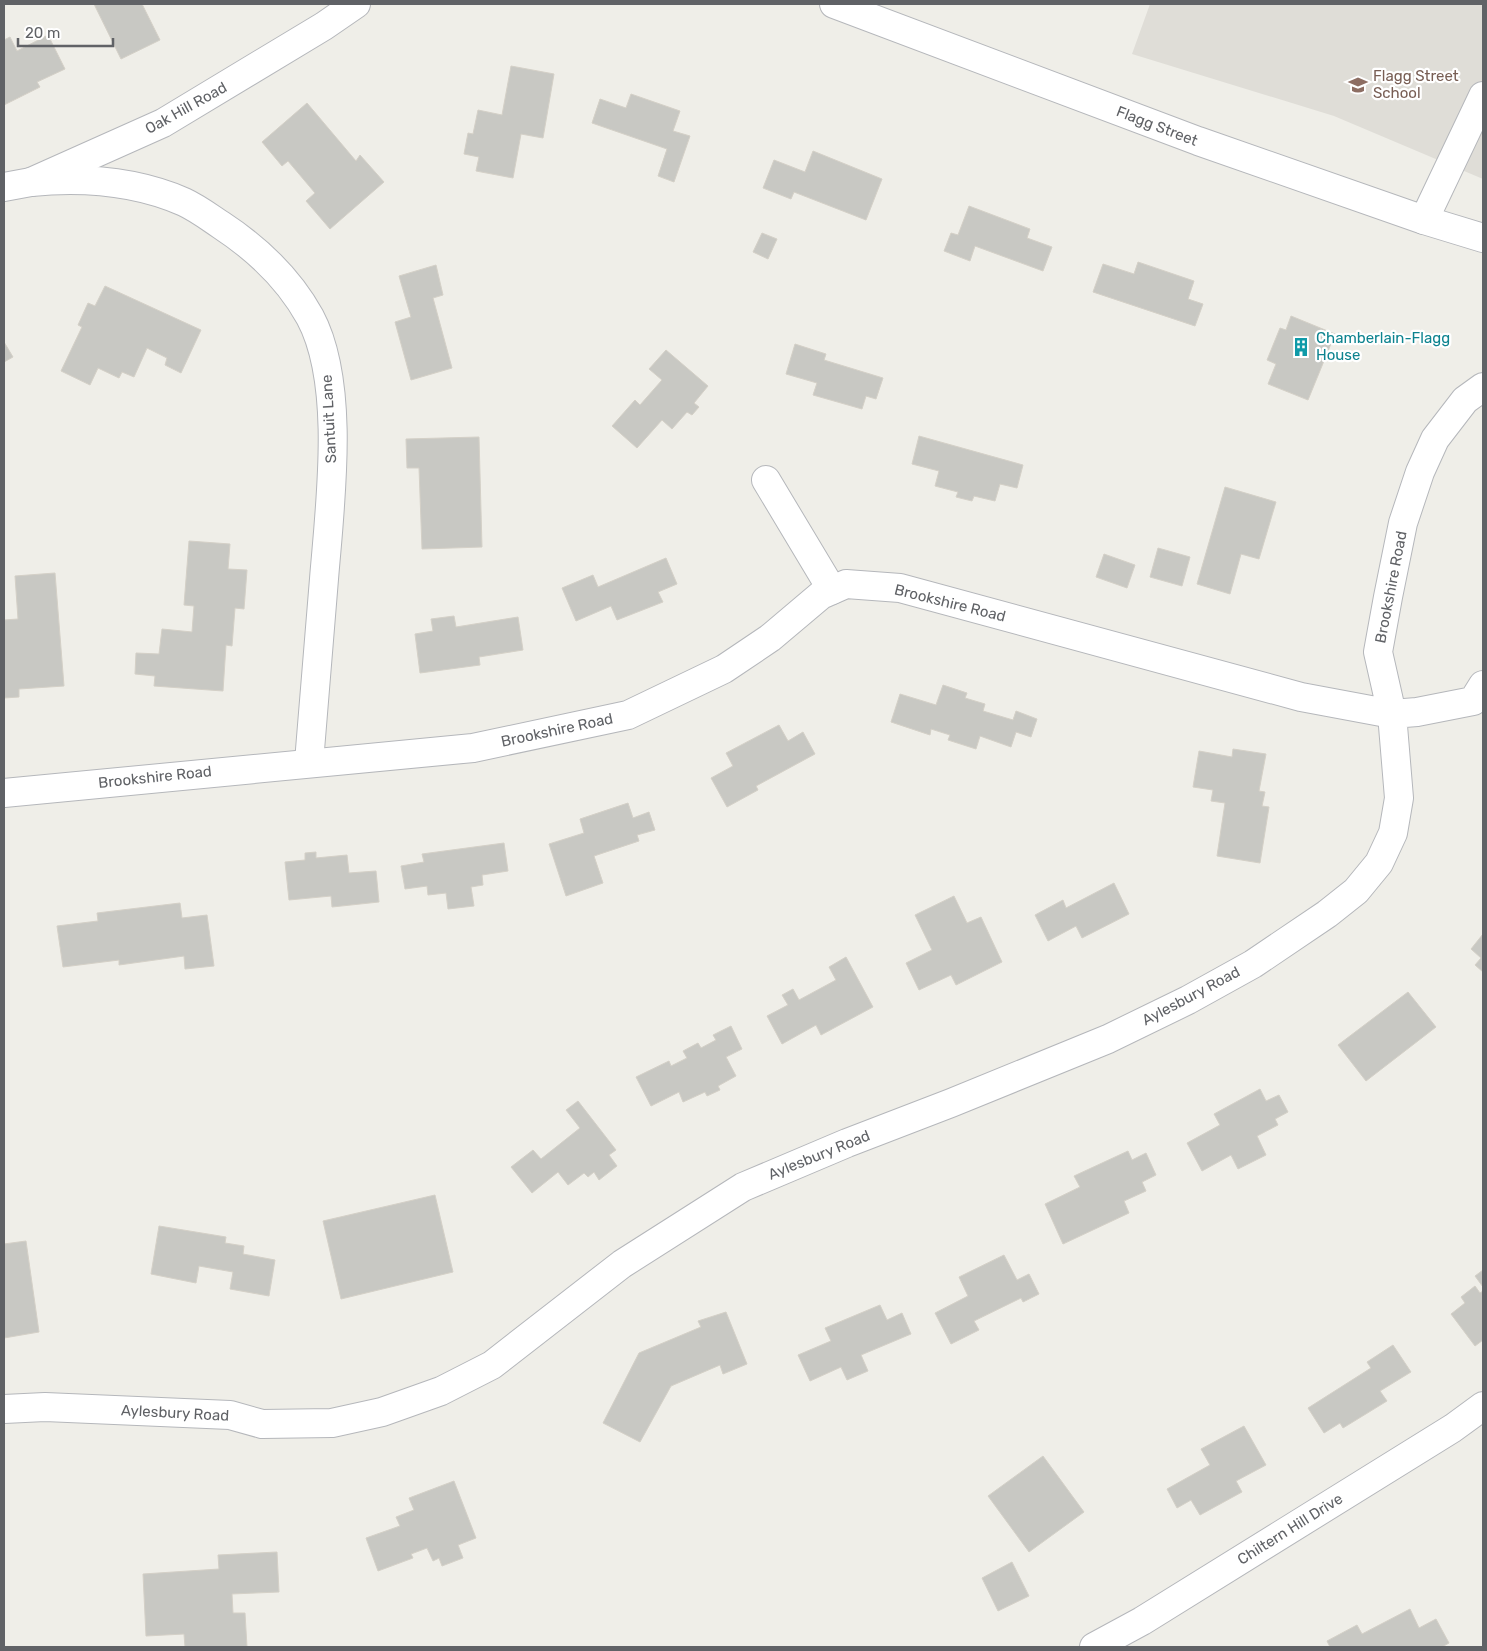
<svg xmlns="http://www.w3.org/2000/svg" width="1487" height="1651" font-family="Rubik,sans-serif">
<rect width="100%" height="100%" fill="#efeee8"/>
<polygon fill="#dfddd7" points="1150,4 1483,4 1483,179 1334,116 1132,54"/>
<g fill="#c8c8c3" stroke="#d4d0c7">
<polygon points="94,4 142,4 160,40 121,59"/>
<polygon points="48,35 65,69 37,82 40,87 4,105 4,40 10,37 17,51"/>
<polygon points="511,66 554,74 543,138 521,134 513,178 476,171 479,157 464,154 468,133 473,134 478,110 502,115"/>
<polygon points="631,94 680,111 673,131 690,136 674,182 658,176 667,149 592,123 600,99 626,108"/>
<polygon points="307,103 356,161 360,155 384,182 330,229 306,201 315,193 288,161 282,166 262,142"/>
<polygon points="813,151 882,179 866,220 794,192 791,199 763,188 774,160 805,172"/>
<polygon points="969,206 1030,229 1027,238 1052,247 1043,271 975,246 970,261 944,251 951,233 958,235"/>
<polygon points="762,233 777,239 768,259 753,252"/>
<polygon points="1138,262 1194,281 1188,299 1203,304 1195,326 1093,292 1103,264 1134,274"/>
<polygon points="436,265 443,295 433,298 452,368 411,380 395,322 411,317 399,276"/>
<polygon points="105,286 201,330 181,373 165,365 167,358 147,348 134,377 122,372 119,378 98,368 90,385 61,371 82,327 78,325 88,303 95,306"/>
<polygon points="1291,316 1335,334 1308,400 1268,384 1276,364 1267,360 1280,328 1286,330"/>
<polygon points="4,342 13,357 4,362"/>
<polygon points="795,344 826,354 824,360 883,378 876,399 866,396 862,409 813,395 817,383 786,374"/>
<polygon points="666,350 708,386 694,403 699,407 692,415 687,412 672,429 662,420 637,448 612,426 635,400 640,405 662,380 649,369"/>
<polygon points="919,436 1023,465 1017,488 1000,484 995,501 974,496 972,501 956,497 958,492 935,486 939,471 912,464"/>
<polygon points="479,437 482,547 422,549 419,468 407,468 406,439"/>
<polygon points="1225,487 1276,502 1259,559 1241,554 1230,594 1197,584"/>
<polygon points="189,541 230,544 228,569 247,570 244,609 235,608 232,646 226,645 223,691 154,686 155,676 135,674 136,653 159,654 162,629 192,632 194,606 184,605"/>
<polygon points="1158,548 1190,557 1182,586 1150,577"/>
<polygon points="1104,554 1135,565 1127,588 1096,577"/>
<polygon points="666,558 677,584 658,592 663,602 617,620 611,606 576,621 562,588 593,575 598,587"/>
<polygon points="55,573 64,686 19,689 19,697 4,698 4,620 18,619 15,576"/>
<polygon points="454,616 456,627 518,617 523,650 479,657 480,665 420,673 415,634 433,631 431,619"/>
<polygon points="943,685 967,693 965,698 985,704 983,711 1013,720 1016,711 1037,719 1031,737 1016,732 1011,747 980,736 976,749 948,740 950,735 931,729 930,735 891,722 900,694 936,705"/>
<polygon points="779,725 788,741 803,732 815,754 756,786 758,790 727,807 711,778 733,766 726,753"/>
<polygon points="1233,749 1266,754 1259,791 1265,792 1262,806 1269,807 1260,863 1217,856 1225,803 1211,801 1213,790 1193,787 1199,751 1232,757"/>
<polygon points="628,803 633,818 649,812 655,830 637,835 639,841 594,856 603,883 566,896 549,844 584,833 580,819"/>
<polygon points="504,843 508,871 482,875 483,885 471,887 474,906 448,909 446,893 428,895 427,886 405,889 401,866 424,862 422,854"/>
<polygon points="316,852 316,858 347,855 349,873 376,871 379,902 332,907 331,896 289,900 285,862 305,860 305,853"/>
<polygon points="1114,883 1129,914 1082,938 1076,926 1048,941 1035,915 1063,900 1066,908"/>
<polygon points="954,896 967,923 981,917 1002,962 956,985 951,975 919,990 906,963 932,950 915,915"/>
<polygon points="180,903 182,918 207,915 214,966 185,969 184,956 119,965 119,960 63,967 57,926 98,921 97,913"/>
<polygon points="1483,934 1483,972 1475,965 1481,958 1471,949"/>
<polygon points="846,957 873,1007 821,1035 816,1025 782,1044 767,1016 788,1005 782,995 793,989 799,1000 836,980 829,967"/>
<polygon points="1408,992 1436,1027 1366,1081 1338,1045"/>
<polygon points="731,1026 742,1049 726,1057 736,1076 718,1086 720,1090 707,1096 705,1092 683,1102 679,1092 651,1106 636,1077 669,1061 671,1066 687,1058 683,1051 698,1043 701,1048 716,1040 713,1035"/>
<polygon points="1260,1089 1266,1101 1279,1095 1288,1112 1275,1119 1278,1125 1257,1136 1266,1155 1238,1169 1231,1155 1202,1171 1187,1143 1220,1125 1214,1114"/>
<polygon points="578,1101 616,1150 609,1155 617,1166 599,1180 594,1172 588,1177 584,1173 568,1185 558,1172 532,1193 511,1167 533,1150 541,1159 580,1128 566,1110"/>
<polygon points="1128,1151 1132,1160 1146,1153 1156,1175 1142,1182 1146,1191 1124,1201 1129,1213 1063,1244 1045,1204 1080,1187 1074,1176"/>
<polygon points="435,1195 453,1272 341,1299 323,1221"/>
<polygon points="159,1226 226,1237 225,1243 244,1246 243,1254 275,1260 269,1296 230,1289 233,1272 199,1266 196,1283 151,1274"/>
<polygon points="26,1241 39,1332 4,1338 4,1244"/>
<polygon points="1004,1255 1017,1280 1029,1274 1039,1294 1023,1302 1021,1298 974,1321 979,1330 951,1344 935,1313 968,1296 959,1277"/>
<polygon points="1483,1270 1483,1287 1475,1276"/>
<polygon points="1475,1286 1480,1293 1483,1291 1483,1340 1475,1346 1451,1314 1465,1303 1461,1297"/>
<polygon points="880,1305 887,1320 902,1313 911,1334 861,1355 868,1371 847,1380 841,1367 810,1381 798,1355 831,1341 825,1328"/>
<polygon points="726,1312 747,1364 723,1374 720,1365 671,1386 640,1442 603,1423 639,1353 701,1327 698,1321"/>
<polygon points="1393,1345 1411,1372 1380,1391 1387,1401 1343,1428 1340,1423 1324,1433 1308,1408 1371,1368 1367,1362"/>
<polygon points="1244,1426 1266,1465 1236,1481 1242,1492 1200,1515 1191,1500 1177,1508 1167,1489 1210,1465 1201,1449"/>
<polygon points="1043,1456 1084,1512 1029,1552 988,1496"/>
<polygon points="454,1481 476,1538 458,1545 463,1558 442,1566 439,1558 433,1561 427,1548 411,1554 413,1558 378,1571 366,1538 400,1526 396,1517 414,1510 409,1498"/>
<polygon points="277,1552 279,1592 232,1594 233,1613 245,1613 247,1647 185,1647 184,1634 146,1636 143,1574 219,1569 218,1555"/>
<polygon points="1012,1562 1029,1596 998,1611 982,1578"/>
<polygon points="1410,1609 1419,1628 1436,1619 1449,1643 1442,1647 1330,1647 1327,1641 1357,1625 1362,1634"/>
</g>
<g fill="none" stroke-linecap="round" stroke-linejoin="round">
<g stroke="#b5b7bb" stroke-width="30">
<g id="minor">
<polyline points="834,4 1198,141 1424,220 1483,238"/>
<path d="M31,182C83,177 136,181 184,202C197,208 209,217 221,225C256,248 289,279 310,317C346,384 330,504 324,579C319,640 314,701 309,762"/>
<polyline points="4,187 31,182 163,123 324,26 356,4"/>
<polyline points="1424,220 1483,96"/>
<polyline points="766,480 832,590"/>
<polyline points="4,793 473,748 628,715 724,669 770,638 821,595 846,584 900,588 1301,697 1392,714 1378,652 1388,597 1403,523 1420,472 1435,439 1465,400 1483,387"/>
<polyline points="4,1409 45,1407 230,1415 262,1424 332,1423 382,1412 441,1391 492,1365 622,1264 743,1187 847,1143 951,1103 1108,1039 1188,1000 1253,964 1327,914 1356,891 1379,863 1393,833 1399,798 1392,714 1417,712 1473,701 1483,685"/>
<polyline points="1094,1647 1142,1621 1453,1428 1483,1406"/>
</g>
</g>
<use href="#minor" stroke="#fff" stroke-width="28"/>
</g>
<defs>
<g id="school-bare" transform="scale(1.5)"><path d="M0-5L7-2L0 1L-7-2ZM-4 1L0 2.5L4 1V4Q0 6-4 4Z" fill="#8d6e63" stroke="#fff" stroke-width="2.5" paint-order="stroke"/></g>
<g id="building-bare" transform="scale(1.5)"><path d="M-4-6H4V6H1V3H-1V6H-4ZM-2.5-4.3h1.7v1.8h-1.7ZM.8-4.3h1.7v1.8H.8ZM-2.5-1h1.7V.8h-1.7ZM.8-1h1.7V.8H.8Z" fill="#0f9aa8" stroke="#fff" stroke-width="2.5" paint-order="stroke"/></g>
</defs>
<g fill-rule="evenodd">
<use href="#school-bare" x="1358" y="85"/>
<use href="#building-bare" x="1301" y="347"/>
</g>
<g text-anchor="middle" dominant-baseline="central" stroke-width="4.5" stroke-linejoin="round" paint-order="stroke">
<g font-size="15" fill="#785e54" stroke="#fff" text-anchor="start">
<text x="1373" y="76">Flagg Street<tspan x="1373" dy="17">School</tspan></text>
</g>
<g font-size="15" fill="#606266" stroke="#fff">
<text transform="translate(186 108) rotate(-29)">Oak Hill Road</text>
<text transform="translate(1157 126) rotate(21)">Flagg Street</text>
<text transform="translate(329 419) rotate(-93)">Santuit Lane</text>
<text transform="translate(1391 587) rotate(-79)">Brookshire Road</text>
<text transform="translate(950 603) rotate(14)">Brookshire Road</text>
<text transform="translate(557 730) rotate(-12)">Brookshire Road</text>
<text transform="translate(155 777) rotate(-6)">Brookshire Road</text>
<text transform="translate(1191 996) rotate(-28)">Aylesbury Road</text>
<text transform="translate(819 1155) rotate(-22)">Aylesbury Road</text>
<text transform="translate(175 1413) rotate(3)">Aylesbury Road</text>
<text transform="translate(1290 1529) rotate(-32)">Chiltern Hill Drive</text>
</g>
<g font-size="15" fill="#0d838f" stroke="#fff" text-anchor="start">
<text x="1316" y="338">Chamberlain-Flagg<tspan x="1316" dy="17">House</tspan></text>
</g>
</g>
<rect width="1487" height="1651" fill="none" stroke="#606266" stroke-width="10"/>
<path d="M18 38v8h95v-8" fill="none" stroke="#606266" stroke-width="2.5"/>
<text x="25" y="38" font-size="15" fill="#606266" stroke="#ffffff" stroke-width="4" paint-order="stroke">20 m</text>
</svg>
